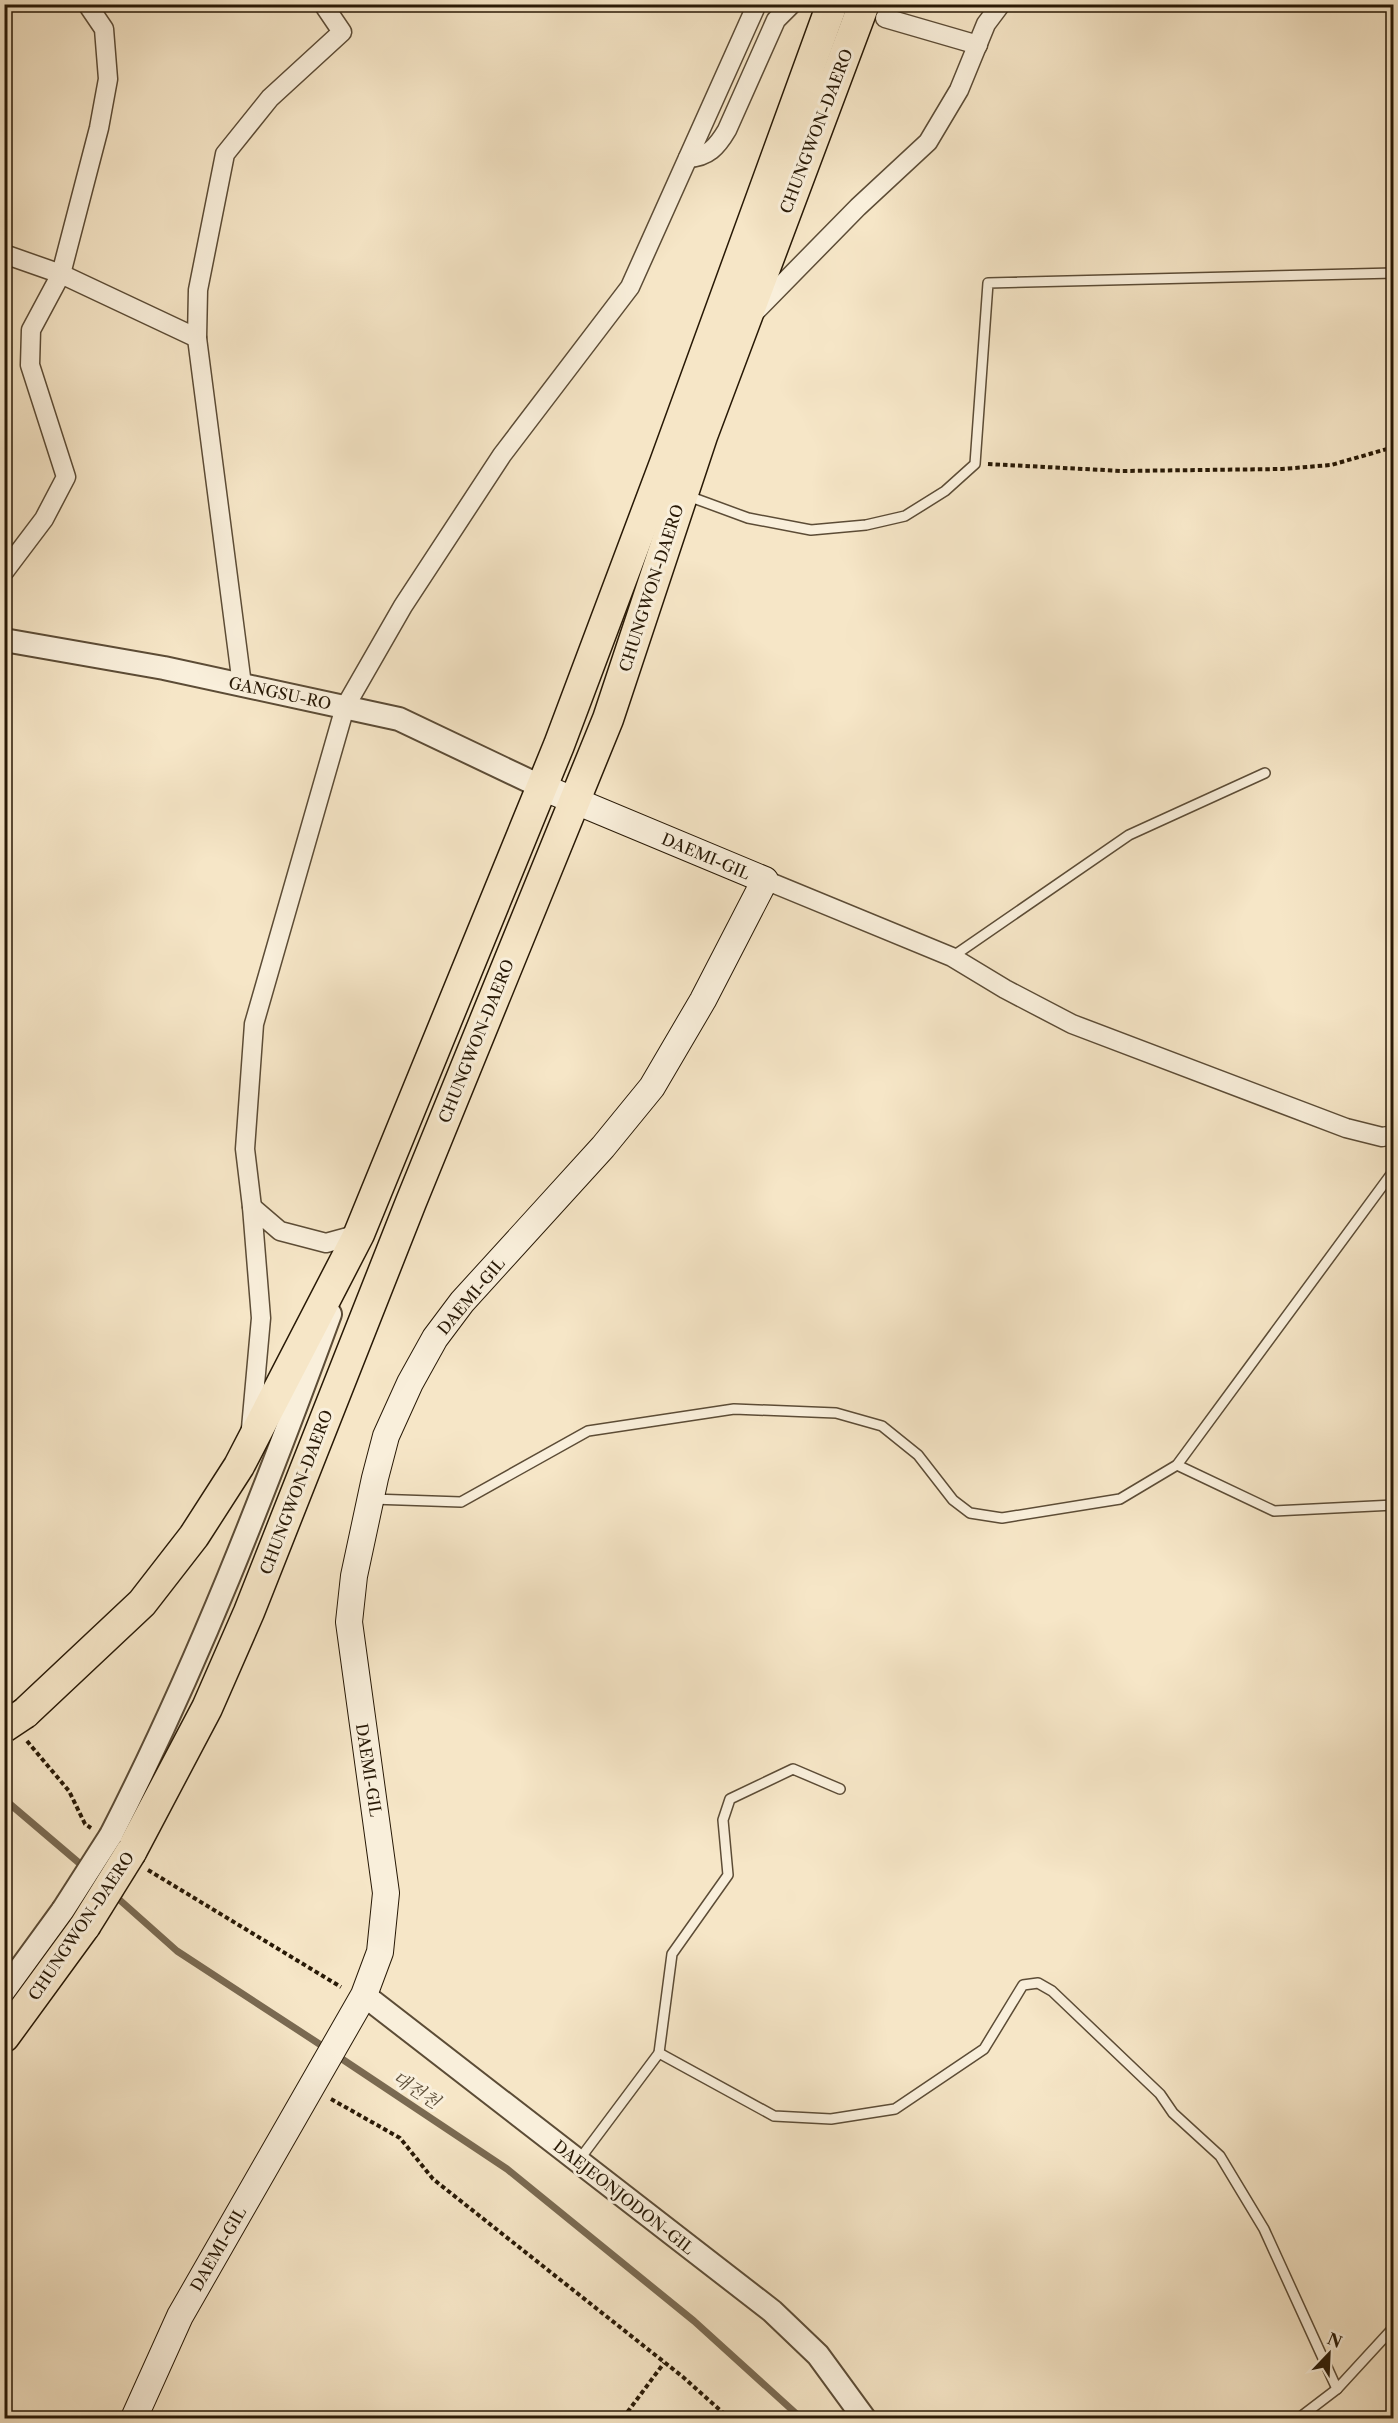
<svg xmlns="http://www.w3.org/2000/svg" width="1398" height="2423" font-family="'Libre Caslon Text','Noto Serif KR',serif">
<rect width="100%" height="100%" fill="#f6e6c7"/>
<filter id="stains"><feTurbulence type="fractalNoise" baseFrequency=".00333" numOctaves="4"/><feColorMatrix values="0 0 0 0 .2 0 0 0 0 .09 0 0 0 0 .02 0 0 0 .5 -.17"/></filter>
<radialGradient id="worn" r=".72"><stop offset=".6" stop-color="#630" stop-opacity="0"/><stop offset="1" stop-color="#630" stop-opacity=".3"/></radialGradient>
<g fill="none" stroke-linecap="round" stroke-linejoin="round">
<g stroke="#7a6a52" stroke-width="7">
<polyline points="4,1799 85,1868"/>
<polyline points="113,1894 177,1951 327,2049"/>
<polyline points="336,2055 507,2169 694,2321 801,2418"/>
</g>
<g stroke="#5c4c36" stroke-width="12">
<g id="service">
<polyline points="688,496 748,518 811,530 866,525 905,516 945,491 975,464 988,283 1394,273"/>
<polyline points="952,957 1129,835 1265,773"/>
<polyline points="1177,1465 1274,1511 1394,1505"/>
<polyline points="372,1499 461,1502 588,1431 734,1409 836,1413 882,1426 918,1455 953,1500 970,1513 1002,1518 1120,1499 1177,1465 1392,1173"/>
<polyline points="659,2053 774,2116 831,2119 895,2109 984,2049 1023,1985 1038,1983 1052,1991 1160,2094 1173,2113 1220,2156 1264,2229 1337,2389"/>
<polyline points="579,2160 659,2053 672,1954 728,1875 723,1820 730,1799 793,1769 840,1789"/>
<polyline points="1299,2418 1337,2389 1394,2327"/>
</g>
</g>
<g stroke="#5c4c36" stroke-width="21">
<g id="minor">
<polyline points="885,18 978,45"/>
<path d="M688,158C708,157 717,147 727,130L776,20L792,4"/>
<polyline points="4,254 61,274 197,338"/>
<polyline points="752,315 858,207 928,142 959,90 986,24 1001,4"/>
<polyline points="4,572 44,519 66,477 30,365 31,330 61,274 99,128 108,79 104,29 87,4"/>
<polyline points="242,685 197,338 198,290 225,154 270,98 342,32 323,4"/>
<polyline points="765,880 952,957 1005,989 1072,1024 1346,1128 1382,1137 1394,1135"/>
<polyline points="252,1207 245,1149 254,1024 345,707 403,606 502,455 630,287 757,4"/>
<polyline points="251,1428 261,1318 252,1207 280,1231 326,1243 359,1234"/>
</g>
</g>
<g stroke="#5c4c36" stroke-width="26">
<g id="tertiary">
<polyline points="4,640 164,668 399,719 542,787"/>
<path d="M111,1835C197,1667 265,1491 330,1314"/>
<polyline points="4,1991 63,1910"/>
<polyline points="364,1995 772,2311 818,2355 864,2418"/>
</g>
</g>
<g stroke="#281906" stroke-width="28">
<polyline id="secondary" points="134,2418 180,2316 364,1995 380,1952 386,1893 349,1622 354,1576 375,1478 386,1436 410,1383 435,1338 462,1302 603,1147 652,1087 703,1000 765,880 542,787"/>
</g>
<g stroke="#281906" stroke-width="33">
<g id="trunk">
<polyline points="25,1713 142,1603 194,1536 239,1466 359,1234 559,745 665,463 832,4"/>
<polyline points="131,1852 207,1708 249,1612 411,1202 608,719 702,436 864,4"/>
<polyline points="4,2037 85,1926"/>
</g>
</g>
<g stroke="#281906" stroke-width="4" stroke-dasharray="4.5 3" stroke-linecap="butt">
<polyline points="988,464 1122,471 1282,469 1331,465 1394,447"/>
<polyline points="27,1741 69,1791 85,1824 91,1828"/>
<polyline points="148,1870 341,1987"/>
<polyline points="331,2099 400,2138 433,2179 683,2377 729,2418"/>
<polyline points="623,2418 664,2363"/>
</g>
<use href="#service" stroke="#f9efdb" stroke-width="9"/>
<use href="#minor" stroke="#f9efdb" stroke-width="18"/>
<use href="#tertiary" stroke="#f9efdb" stroke-width="22"/>
<use href="#secondary" stroke="#f9efdb" stroke-width="26"/>
<use href="#trunk" stroke="#f6e6c7" stroke-width="30"/>
<g stroke="#5c4c36" stroke-width="26" stroke-linecap="butt">
<polyline id="tertiary-bridge" points="63,1910 111,1835"/>
</g>
<g stroke="#281906" stroke-width="33" stroke-linecap="butt">
<g id="trunk-bridge">
<polyline points="4,1727 25,1713"/>
<polyline points="85,1926 131,1852"/>
</g>
</g>
<use href="#tertiary-bridge" stroke="#f9efdb" stroke-width="22"/>
<use href="#trunk-bridge" stroke="#f6e6c7" stroke-width="30"/>
</g>
<g text-anchor="middle" dominant-baseline="central" stroke-width="6" stroke-linejoin="round" paint-order="stroke">
<g font-size="16" fill="#281906" stroke="#f9efdb">
<text transform="translate(816 131) rotate(-69)">CHUNGWON-DAERO</text>
<text transform="translate(651 588) rotate(-72)">CHUNGWON-DAERO</text>
<text transform="translate(280 693) rotate(12)">GANGSU-RO</text>
<text transform="translate(706 856) rotate(23)">DAEMI-GIL</text>
<text transform="translate(476 1041) rotate(-68)">CHUNGWON-DAERO</text>
<text transform="translate(471 1296) rotate(-50)">DAEMI-GIL</text>
<text transform="translate(296 1492) rotate(-69)">CHUNGWON-DAERO</text>
<text transform="translate(369 1770) rotate(81)">DAEMI-GIL</text>
<text transform="translate(81 1926) rotate(-56)">CHUNGWON-DAERO</text>
<text transform="translate(624 2197) rotate(38)">DAEJEONJODON-GIL</text>
<text transform="translate(218 2249) rotate(-60)">DAEMI-GIL</text>
</g>
<g font-size="18" font-style="italic" fill="#5e4f39" stroke="#f9efdb">
<text transform="translate(416 2090) rotate(33)">대전천</text>
</g>
</g>
<rect width="1398" height="2423" fill="none" stroke="#f6e6c7" stroke-width="24"/>
<rect x="6" y="6" width="1386" height="2411" fill="none" stroke="#281906" stroke-width="3"/>
<rect x="12" y="12" width="1374" height="2399" fill="none" stroke="#281906" stroke-width="1.5"/>
<g transform="translate(1329 2354) rotate(23)" stroke="#f9efdb" stroke-width="4.5" paint-order="stroke">
<path d="M0-4.5L10 22L0 15L-10 22Z" fill="#281906"/>
<text y="-9" font-size="16" font-weight="bold" text-anchor="middle" fill="#281906">N</text>
</g>
<rect width="100%" height="100%" filter="url(#stains)"/>
<rect width="100%" height="100%" fill="url(#worn)"/>
</svg>
